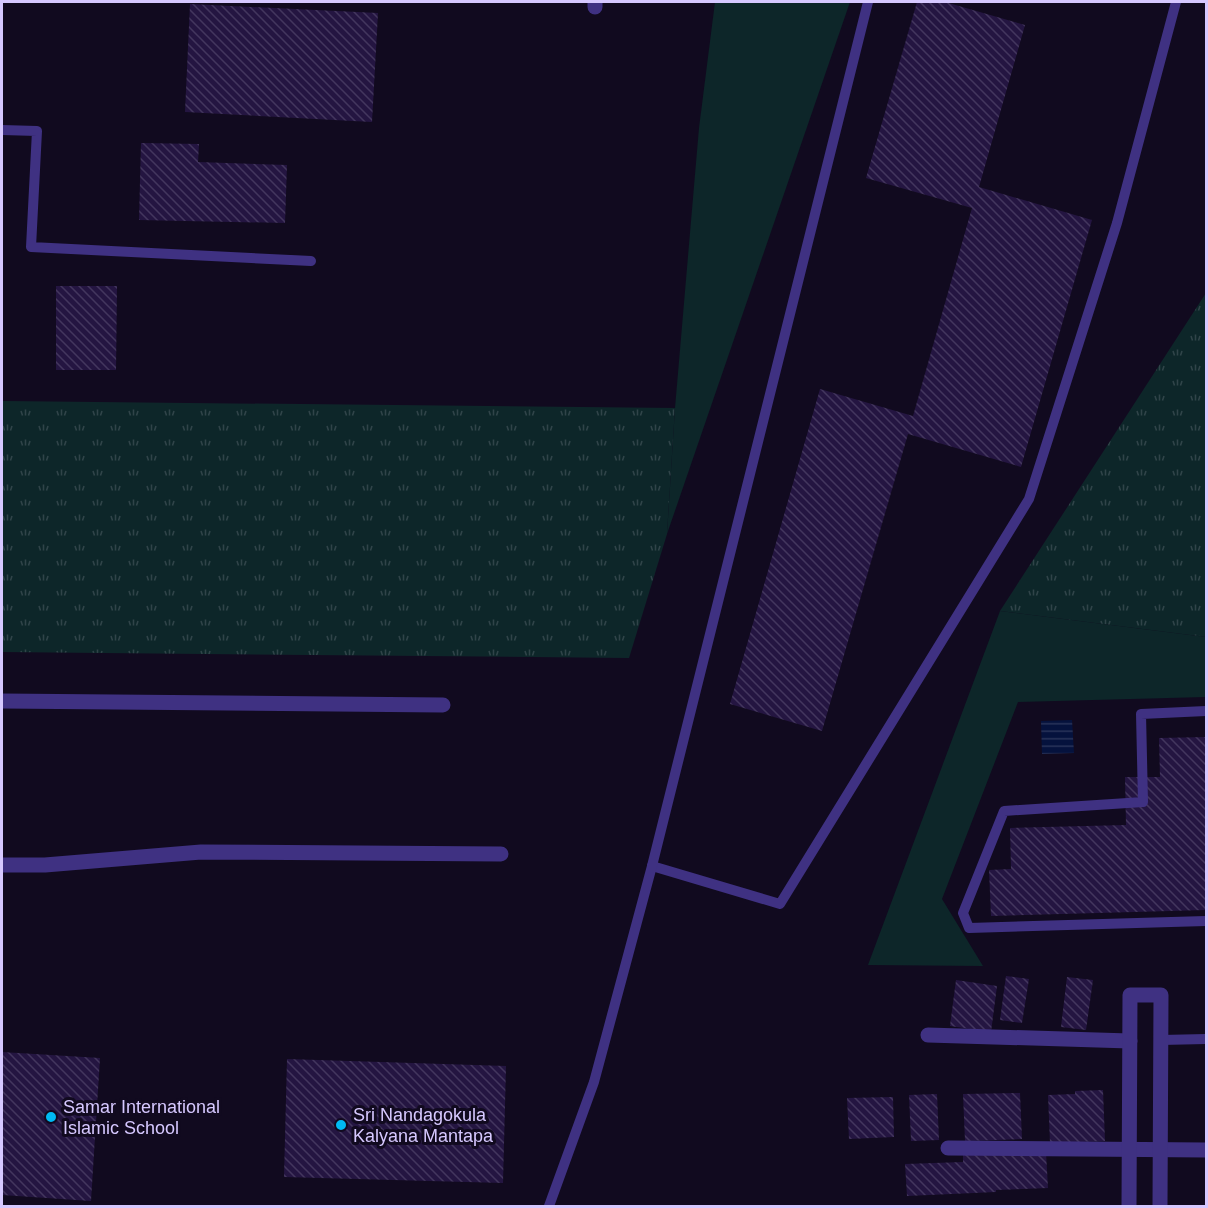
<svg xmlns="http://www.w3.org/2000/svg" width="1208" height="1208" font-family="Helvetica,sans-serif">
<defs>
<pattern id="grass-tufts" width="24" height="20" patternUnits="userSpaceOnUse" patternTransform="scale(1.5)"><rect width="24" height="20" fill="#0d2629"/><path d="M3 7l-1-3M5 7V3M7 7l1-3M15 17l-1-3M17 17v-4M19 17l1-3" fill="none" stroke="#304449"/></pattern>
<pattern id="water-rules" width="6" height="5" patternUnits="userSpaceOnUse" patternTransform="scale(1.5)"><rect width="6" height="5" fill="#05123d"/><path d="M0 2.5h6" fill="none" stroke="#29335a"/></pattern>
<pattern id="building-back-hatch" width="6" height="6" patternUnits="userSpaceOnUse" patternTransform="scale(1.5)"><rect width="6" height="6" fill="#241541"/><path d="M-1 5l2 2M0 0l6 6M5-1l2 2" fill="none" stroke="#43365e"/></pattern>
</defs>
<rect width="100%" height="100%" fill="#110a1f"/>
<g fill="url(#grass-tufts)">
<polygon points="1206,293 1206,637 1000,611"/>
<polygon points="2,401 675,408 667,534 629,658 2,652"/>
</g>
<g fill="#0d2629">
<polygon points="715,2 850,2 667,534 675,408 699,128"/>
<polygon points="1000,611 1206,637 1206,697 1018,702 942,899 983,966 868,965"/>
</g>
<polygon fill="url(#water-rules)" points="1072,720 1074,753 1042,754 1041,721"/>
<g fill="url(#building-back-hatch)">
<polygon points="917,2 945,2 1025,25 979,187 1092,220 1021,467 908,434 822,731 730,704 820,389 913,416 972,208 866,178"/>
<polygon points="190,4 378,13 372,122 185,112"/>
<polygon points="141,143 199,144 198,162 287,165 285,223 139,220"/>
<polygon points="56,286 117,286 116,370 56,370"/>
<polygon points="1206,737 1206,910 991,916 989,870 1011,869 1010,828 1126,825 1125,777 1160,777 1159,738"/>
<polygon points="1006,976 1029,979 1022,1023 1000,1020"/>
<polygon points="1067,977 1093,980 1086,1030 1061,1027"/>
<polygon points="956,980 997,986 991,1032 950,1026"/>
<polygon points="2,1052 100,1058 91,1201 2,1195"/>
<polygon points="287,1059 506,1066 503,1183 284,1177"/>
<polygon points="1103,1090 1105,1141 1050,1143 1048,1095 1075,1094 1075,1091"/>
<polygon points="1020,1093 1022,1139 965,1141 963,1094"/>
<polygon points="937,1094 939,1140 911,1141 909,1095"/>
<polygon points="893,1097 894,1137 849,1139 847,1098"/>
<polygon points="1046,1152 1048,1188 996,1190 996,1192 907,1196 905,1164 963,1162 963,1155"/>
</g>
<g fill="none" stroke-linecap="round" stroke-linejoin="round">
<g stroke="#3f3182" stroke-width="10">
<polyline points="2,130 37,131 31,247 311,261"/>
<polyline points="1206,711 1141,714 1143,802 1004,811 963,913 969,928 1206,921"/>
<polyline points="652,866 780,904 1029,499 1117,223 1176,2"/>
<polyline points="1161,1040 1206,1039"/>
<polyline points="549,1206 594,1082 652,866 868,2"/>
</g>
<g stroke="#3f3182" stroke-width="15">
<polyline points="595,7 595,2"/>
<polyline points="2,701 443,705"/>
<polyline points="2,865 45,865 201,852 501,854"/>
<polyline points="928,1035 1130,1041"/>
<polyline points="948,1148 1206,1150"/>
<polyline points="1129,1206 1130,995 1161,995 1160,1206"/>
</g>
</g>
<g fill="#00baf3" stroke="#110a1f" stroke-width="2">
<circle cx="51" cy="1117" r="6"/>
<circle cx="341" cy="1125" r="6"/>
</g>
<g text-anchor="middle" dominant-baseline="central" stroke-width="6" stroke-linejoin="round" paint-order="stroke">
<g font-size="18" fill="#d6c8ff" stroke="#110a1f" text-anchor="start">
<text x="63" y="1107">Samar International<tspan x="63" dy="21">Islamic School</tspan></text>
<text x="353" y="1115">Sri Nandagokula<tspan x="353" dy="21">Kalyana Mantapa</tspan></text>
</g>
</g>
<rect width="1208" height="1208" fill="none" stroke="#d6c8ff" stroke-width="6"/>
</svg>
